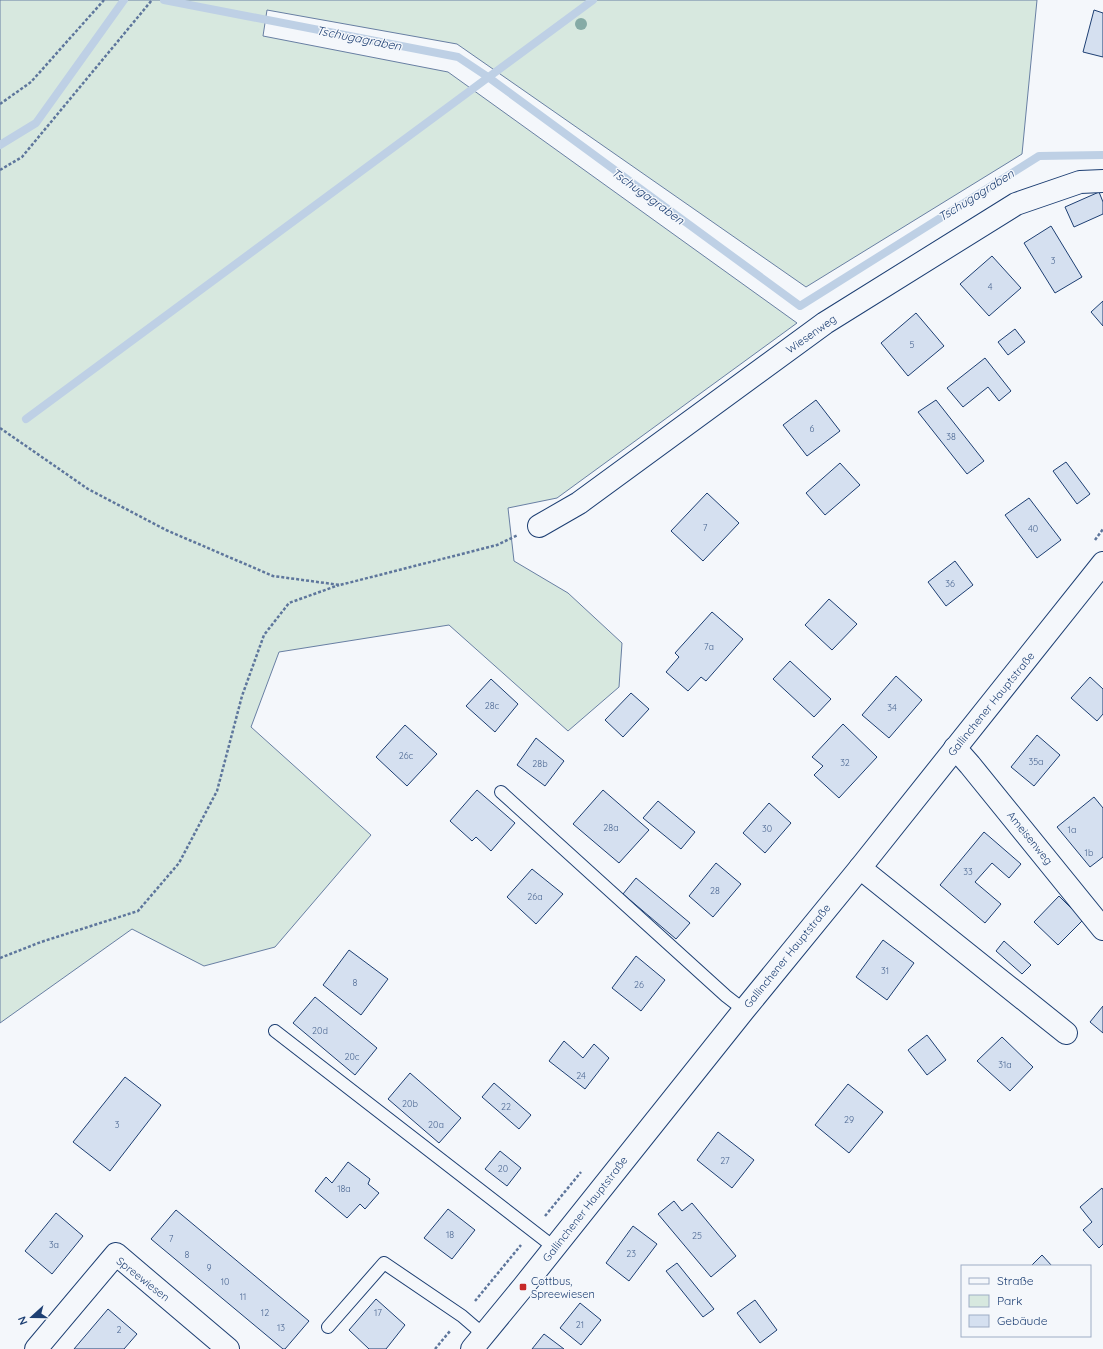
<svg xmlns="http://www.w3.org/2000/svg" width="1103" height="1349" font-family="Quicksand,sans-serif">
<rect width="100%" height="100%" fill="#f4f7fb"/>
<polygon fill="#d7e8df" stroke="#687fa3" points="0,0 1037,0 1022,154 806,287 457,44 267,10 263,36 448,72 797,323 557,498 508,508 514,561 568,593 622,643 619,687 568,731 449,625 279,652 251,727 371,835 275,947 204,966 132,929 0,1023"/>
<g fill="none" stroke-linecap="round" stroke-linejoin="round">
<g stroke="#bed0e5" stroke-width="8">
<polyline points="164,0 458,57 488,77 800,306 1039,156 1103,155"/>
<polyline points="0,145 36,123 124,0"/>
<polyline points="26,419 593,0"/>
</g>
</g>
<g fill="#d5e0f0" stroke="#1d3f73">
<polygon points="1094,10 1103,13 1103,57 1083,52"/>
<polygon points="1099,192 1103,202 1103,214 1074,227 1065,207"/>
<polygon points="1051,226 1082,277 1055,293 1024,243"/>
<polygon points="992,256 1021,288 989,316 960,284"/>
<polygon points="1103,301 1103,326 1091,312"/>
<polygon points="916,313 944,346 908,376 881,343"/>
<polygon points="1015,329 1025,342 1008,355 998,342"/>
<polygon points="985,358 1011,391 999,401 988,387 963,407 947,388"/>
<polygon points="816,400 840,431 807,456 783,425"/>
<polygon points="936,400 984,461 967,474 918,412"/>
<polygon points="1066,462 1090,494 1077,504 1053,471"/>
<polygon points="840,463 860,485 825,515 806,493"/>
<polygon points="707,493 739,523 703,561 671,531"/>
<polygon points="1029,498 1061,540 1037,558 1005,515"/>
<polygon points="955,561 973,585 946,606 928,582"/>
<polygon points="829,599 857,624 832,650 805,625"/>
<polygon points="712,612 743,639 706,681 701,677 688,691 666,672 679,657 675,653"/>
<polygon points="790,661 831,699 814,717 773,679"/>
<polygon points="896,676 922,700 889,738 862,715"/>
<polygon points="1090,677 1103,689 1103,714 1097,721 1071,698"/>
<polygon points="491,679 518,704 495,732 466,706"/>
<polygon points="631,693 649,709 623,737 605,720"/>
<polygon points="843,724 877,757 839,798 814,775 823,766 812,757"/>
<polygon points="405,725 437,754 407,786 376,757"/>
<polygon points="1037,735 1060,755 1034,786 1011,767"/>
<polygon points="536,738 564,761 545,786 517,765"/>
<polygon points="477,790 515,823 491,851 476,837 472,841 450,821"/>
<polygon points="603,790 649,830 619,863 573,824"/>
<polygon points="1094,797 1103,808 1103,857 1090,867 1057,827"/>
<polygon points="658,801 695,832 681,849 643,818"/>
<polygon points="769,803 791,823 765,853 743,833"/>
<polygon points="984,832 1021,864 1009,878 992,863 975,882 1001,904 985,923 940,885"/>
<polygon points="716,863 741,884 713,917 689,896"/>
<polygon points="532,869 563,894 536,924 507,897"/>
<polygon points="636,878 690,923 676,939 623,894"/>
<polygon points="1059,896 1083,920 1058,945 1034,922"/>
<polygon points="883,940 914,963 887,1000 856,977"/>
<polygon points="1004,941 1031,965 1022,974 996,951"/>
<polygon points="349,950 388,979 361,1015 323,985"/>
<polygon points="636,956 665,980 641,1011 612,988"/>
<polygon points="315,997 377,1048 355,1075 293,1023"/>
<polygon points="1103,1006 1103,1033 1090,1022"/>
<polygon points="927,1035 946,1060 927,1075 908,1050"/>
<polygon points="1002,1037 1033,1067 1010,1091 977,1061"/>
<polygon points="564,1041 583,1058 594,1044 609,1058 585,1089 549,1061"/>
<polygon points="410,1073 461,1118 439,1143 388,1099"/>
<polygon points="125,1077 161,1105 110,1171 73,1142"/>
<polygon points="494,1083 531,1115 519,1129 482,1097"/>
<polygon points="848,1084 883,1112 849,1153 815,1125"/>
<polygon points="718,1132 754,1160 732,1188 697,1160"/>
<polygon points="500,1151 521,1168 507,1186 485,1169"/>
<polygon points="348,1162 370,1179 368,1184 379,1193 365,1209 360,1204 347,1218 315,1191 326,1177 332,1183"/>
<polygon points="1102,1188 1103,1190 1103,1244 1099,1248 1083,1230 1092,1222 1080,1207"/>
<polygon points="674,1201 682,1211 692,1203 736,1256 711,1277 658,1214"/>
<polygon points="448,1209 475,1230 452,1259 424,1238"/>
<polygon points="176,1210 309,1321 285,1349 283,1349 151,1239"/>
<polygon points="56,1213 83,1236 52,1274 25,1251"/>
<polygon points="633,1226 657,1244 629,1281 606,1263"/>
<polygon points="1042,1255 1052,1266 1031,1266"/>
<polygon points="677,1263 714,1309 703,1317 666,1271"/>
<polygon points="376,1299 405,1325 386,1349 369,1349 349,1330"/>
<polygon points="755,1300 777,1330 760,1343 737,1313"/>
<polygon points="580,1303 601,1320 581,1345 560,1328"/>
<polygon points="108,1309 137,1334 124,1349 74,1349"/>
<polygon points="544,1334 564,1349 532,1349"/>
</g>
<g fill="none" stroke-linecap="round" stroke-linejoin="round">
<g stroke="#1d3f73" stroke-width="14">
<g id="service">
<polyline points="501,792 726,996 744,1010"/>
<polyline points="275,1031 555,1248"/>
<polyline points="328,1327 384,1263 462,1316 484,1335"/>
</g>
</g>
<g stroke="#1d3f73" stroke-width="24">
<g id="minor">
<polyline points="539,526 579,503 825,323 1016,204 1080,182 1103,181"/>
<polyline points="955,748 970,765 1103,929"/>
<polyline points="860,868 1066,1033"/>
<polyline points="36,1349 116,1254 228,1349"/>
</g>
</g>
<g stroke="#1d3f73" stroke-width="24">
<polyline id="primary" points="472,1349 523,1287 744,1010 860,868 1103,563"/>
</g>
<g stroke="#5e769c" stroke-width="2.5" stroke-dasharray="3 2" stroke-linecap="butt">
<polyline points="0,104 31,82 104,0"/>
<polyline points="0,170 22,157 152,0"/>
<polyline points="0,428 88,489 166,530 273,576 340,585 497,545 518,535"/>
<polyline points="1095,540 1103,529"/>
<polyline points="0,958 41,942 138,911 179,863 217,791 242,696 264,635 289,603 339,585"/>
<polyline points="545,1216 581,1172"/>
<polyline points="475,1301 521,1245"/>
<polyline points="435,1349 450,1331"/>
</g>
<use href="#service" stroke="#f4f7fb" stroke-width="12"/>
<use href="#minor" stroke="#f4f7fb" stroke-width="22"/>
<use href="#primary" stroke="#f4f7fb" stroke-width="22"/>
</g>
<circle fill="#86aba6" cx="581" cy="24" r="6"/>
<rect fill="#c62828" stroke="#f4f7fb" stroke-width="1.5" x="519" y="1283" width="8" height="8" rx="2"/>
<g text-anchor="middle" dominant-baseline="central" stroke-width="3" stroke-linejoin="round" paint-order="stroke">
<g font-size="9" fill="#4b6792">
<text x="1053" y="260">3</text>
<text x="990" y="286">4</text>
<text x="912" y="344">5</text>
<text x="812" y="428">6</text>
<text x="951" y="436">38</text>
<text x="705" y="527">7</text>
<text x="1033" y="528">40</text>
<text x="950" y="583">36</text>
<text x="709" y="646">7a</text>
<text x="492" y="705">28c</text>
<text x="892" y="707">34</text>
<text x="406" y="755">26c</text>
<text x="1036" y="761">35a</text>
<text x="845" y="762">32</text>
<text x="540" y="763">28b</text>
<text x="611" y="827">28a</text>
<text x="767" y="828">30</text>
<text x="1072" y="829">1a</text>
<text x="1089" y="852">1b</text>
<text x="968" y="871">33</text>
<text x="715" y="890">28</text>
<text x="535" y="896">26a</text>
<text x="885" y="970">31</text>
<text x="355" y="982">8</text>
<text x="639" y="984">26</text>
<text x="320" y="1030">20d</text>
<text x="352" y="1056">20c</text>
<text x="1005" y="1064">31a</text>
<text x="581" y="1075">24</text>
<text x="410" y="1103">20b</text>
<text x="506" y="1106">22</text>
<text x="849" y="1119">29</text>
<text x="117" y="1124">3</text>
<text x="436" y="1124">20a</text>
<text x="725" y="1160">27</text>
<text x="503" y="1168">20</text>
<text x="344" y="1188">18a</text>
<text x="450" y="1234">18</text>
<text x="697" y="1235">25</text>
<text x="171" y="1238">7</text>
<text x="54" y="1244">3a</text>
<text x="631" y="1253">23</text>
<text x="187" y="1254">8</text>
<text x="209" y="1267">9</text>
<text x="225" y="1281">10</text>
<text x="243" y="1296">11</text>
<text x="265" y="1312">12</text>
<text x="378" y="1312">17</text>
<text x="580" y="1324">21</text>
<text x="281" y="1327">13</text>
<text x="119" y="1329">2</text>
</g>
<g font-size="11" fill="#1d3f73" stroke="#f4f7fb">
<text transform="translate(811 334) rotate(-35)">Wiesenweg</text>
<text transform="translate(991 704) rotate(-51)">Gallinchener Hauptstraße</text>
<text transform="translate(1030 838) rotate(51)">Ameisenweg</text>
<text transform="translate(787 956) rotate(-51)">Gallinchener Hauptstraße</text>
<text transform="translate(585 1209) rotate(-52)">Gallinchener Hauptstraße</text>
<text transform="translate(143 1279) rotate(38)">Spreewiesen</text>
</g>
<g font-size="11" fill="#1d3f73" stroke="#f4f7fb" text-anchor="start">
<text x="531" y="1281">Cottbus,<tspan x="531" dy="13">Spreewiesen</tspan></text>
</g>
<g font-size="12" font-style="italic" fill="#1d3f73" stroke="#f4f7fb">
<text transform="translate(359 38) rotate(11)">Tschugagraben</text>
<text transform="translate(976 195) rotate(-32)">Tschugagraben</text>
<text transform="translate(648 196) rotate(36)">Tschugagraben</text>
</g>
</g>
<rect x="961" y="1265" width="130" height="72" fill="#f4f7fb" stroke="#9eadc5"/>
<rect x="969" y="1278" width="20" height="6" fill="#f4f7fb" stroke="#9eadc5"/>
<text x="997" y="1285" font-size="12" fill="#1d3f73">Straße</text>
<rect x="969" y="1295" width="20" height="12" fill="#d7e8df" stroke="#9eadc5"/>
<text x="997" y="1305" font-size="12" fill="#1d3f73">Park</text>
<rect x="969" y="1315" width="20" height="12" fill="#d5e0f0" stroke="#9eadc5"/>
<text x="997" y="1325" font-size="12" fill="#1d3f73">Gebäude</text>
<g transform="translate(32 1317) rotate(249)" stroke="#f4f7fb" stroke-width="3" paint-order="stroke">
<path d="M0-3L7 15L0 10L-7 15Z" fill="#1d3f73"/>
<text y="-6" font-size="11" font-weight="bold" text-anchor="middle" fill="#1d3f73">N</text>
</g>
</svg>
